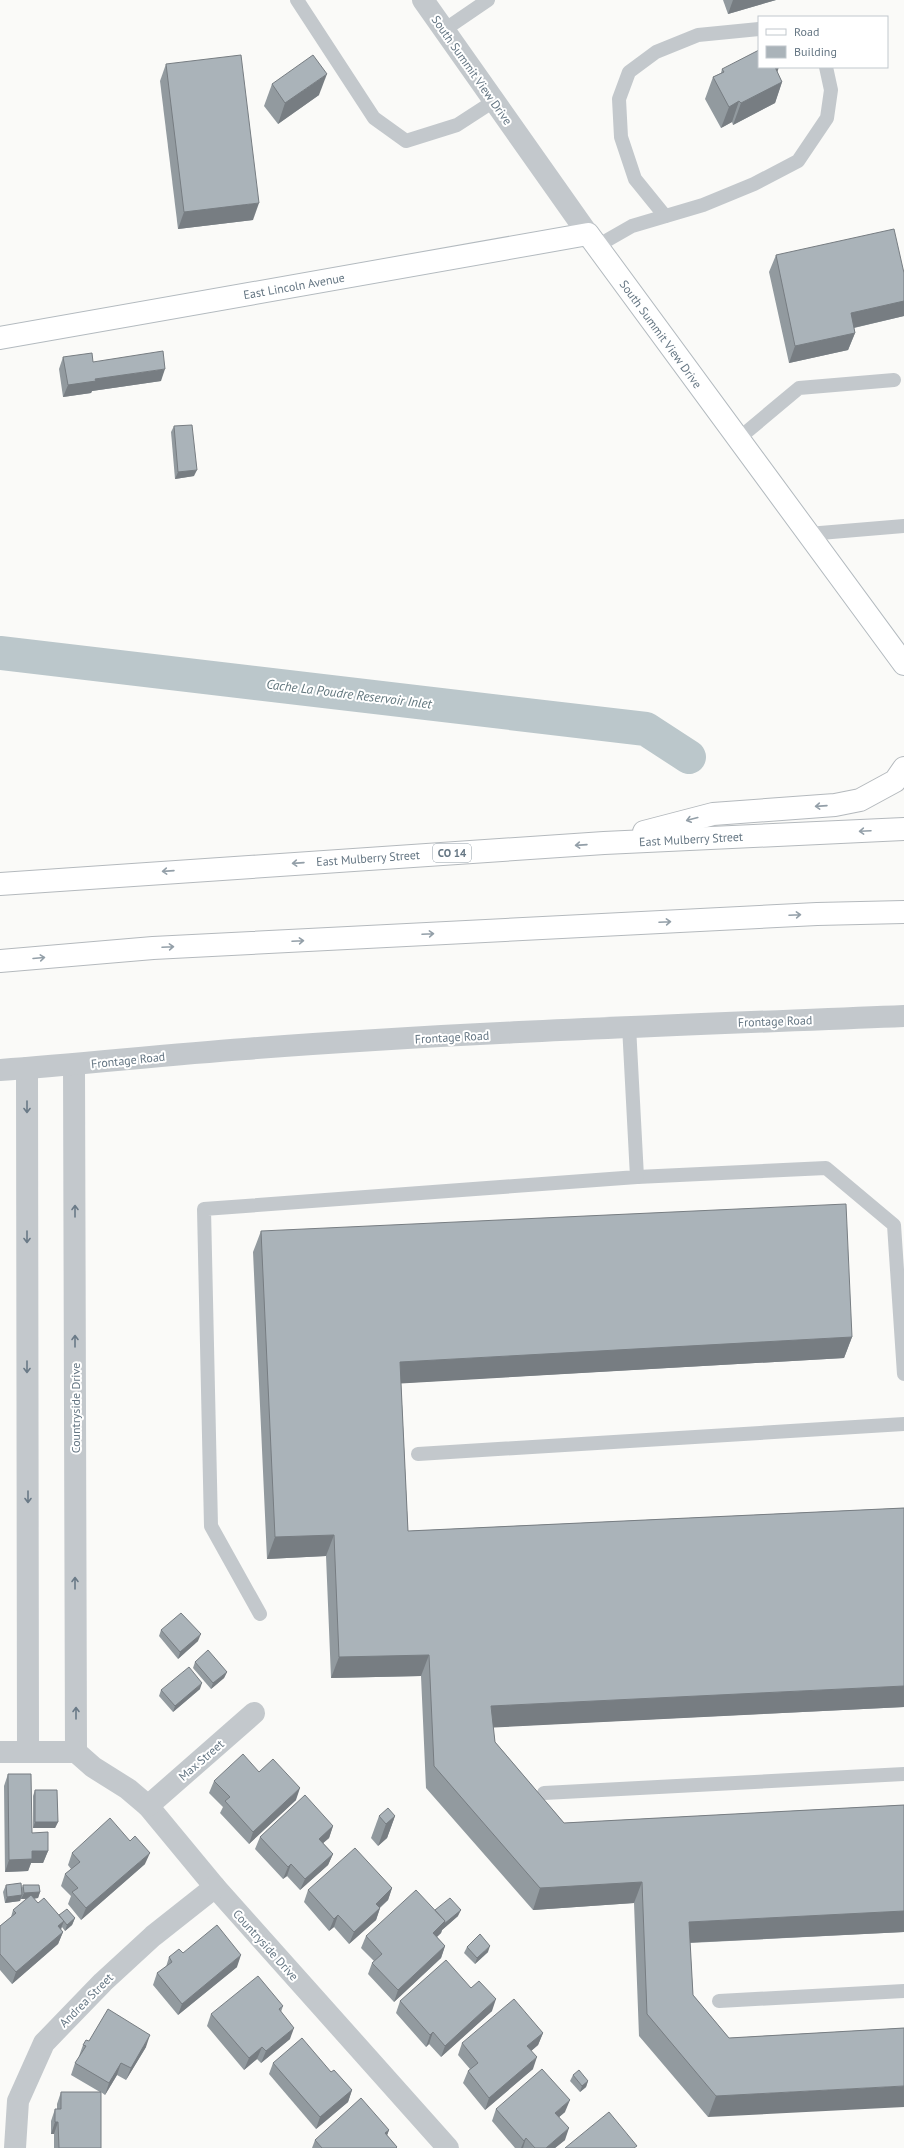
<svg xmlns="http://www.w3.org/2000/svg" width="904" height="2148" font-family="'PT Sans',sans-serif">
<rect width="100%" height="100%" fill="#fafaf8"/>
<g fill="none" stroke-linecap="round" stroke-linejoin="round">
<polyline stroke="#bbc7cb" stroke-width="34" points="0,653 646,729 689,757"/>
<g stroke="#b3babf" stroke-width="24">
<polyline id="secondary" points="0,338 588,234 904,664"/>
</g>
<g stroke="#b4b9bd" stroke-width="24">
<g id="highway">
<polyline points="644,832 713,814 835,805 860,800 895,781 904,768"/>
<polyline points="0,884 604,843 904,829"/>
<polyline points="0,961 153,948 817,914 904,912"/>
</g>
</g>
<g stroke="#c3c8cc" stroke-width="14">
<polyline points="297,0 374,118 406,141 457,125 494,101"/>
<polyline points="444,30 488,0"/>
<polyline points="665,216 635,179 621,137 619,99 629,72 656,52 698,35 759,29"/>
<polyline points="597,246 632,226 703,205 754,184 798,161 827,118 831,90 826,67"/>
<polyline points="738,439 799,388 894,380"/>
<polyline points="808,534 904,526"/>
<polyline points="637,1177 826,1168 894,1225 904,1374"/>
<polyline points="418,1454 904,1424"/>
<polyline points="260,1614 211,1526 204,1209 637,1177 629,1026"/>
<polyline points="544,1793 904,1774"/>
<polyline points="719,2001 904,1991"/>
</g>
<g stroke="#c3c8cc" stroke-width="22">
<polyline points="423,0 588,234"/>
<polyline points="74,1065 76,1752"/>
<polyline points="27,1068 28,1751"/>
<path d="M0,1070C82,1064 163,1055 245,1049C464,1032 684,1025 904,1016"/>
<polyline points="0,1752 76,1752 93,1767 128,1789 148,1806 215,1887 448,2148"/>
<polyline points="148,1806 254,1713"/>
<polyline points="15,2148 18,2101 44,2043 103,1982 153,1936 215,1887"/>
</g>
<use href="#secondary" stroke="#fff" stroke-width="22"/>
<use href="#highway" stroke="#fff" stroke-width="22"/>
</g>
<g fill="#929a9f">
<polygon points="723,0 776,0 728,14"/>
<polygon points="166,64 253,220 178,229 160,81"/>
<polygon points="722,69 777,72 782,82 775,103 733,125 732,122 721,128 705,99 713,77 721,73"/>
<polygon points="272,84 319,95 278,124 264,106"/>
<polygon points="776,255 904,273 904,316 854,328 855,333 848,350 789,363 769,272"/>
<polygon points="63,357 93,362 161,381 92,391 91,393 63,397 59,369"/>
<polygon points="174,426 194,476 175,479 171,432"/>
<polygon points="261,1231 852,1337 844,1358 401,1383 408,1531 904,1508 904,1707 493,1727 495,1742 564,1823 904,1805 904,1932 690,1943 693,1995 729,2038 904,2028 708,2117 639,2036 634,1903 533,1910 426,1788 421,1676 331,1678 326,1556 267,1559 253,1252"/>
<polygon points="161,1630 198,1641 178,1659 159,1636"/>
<polygon points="195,1662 227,1672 224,1678 211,1689 193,1668"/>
<polygon points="200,1689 173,1712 159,1696 161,1690"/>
<polygon points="259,1772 296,1800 249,1844 220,1813 223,1807 209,1793 214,1781"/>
<polygon points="8,1774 32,1833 48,1851 43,1863 31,1863 28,1871 5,1872 4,1786"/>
<polygon points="35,1790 58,1822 55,1828 33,1828 33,1796"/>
<polygon points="379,1816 395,1816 387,1838 378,1846 371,1838"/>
<polygon points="333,1826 329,1838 323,1843 333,1854 328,1865 300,1890 287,1876 283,1879 255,1849 260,1837"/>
<polygon points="72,1853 145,1864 81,1920 68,1904 71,1896 61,1886 65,1874 71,1869 68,1865"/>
<polygon points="6,1885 21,1890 23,1885 40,1892 38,1898 34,1899 38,1903 59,1916 75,1918 72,1925 65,1931 62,1927 61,1930 63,1932 58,1944 12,1984 0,1970 0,1926 11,1917 13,1910 27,1899 21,1899 21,1897 20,1901 5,1903 3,1892"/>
<polygon points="392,1888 388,1900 380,1908 376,1920 349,1944 334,1927 329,1931 304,1902 308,1890"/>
<polygon points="435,1910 458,1916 442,1930 441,1933 437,1937 445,1946 441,1958 394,2002 368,1974 372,1963 374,1961 361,1948 366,1936"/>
<polygon points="467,1947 488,1952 475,1964 464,1953"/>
<polygon points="183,1953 237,1967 178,2015 153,1985 157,1973 166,1967 169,1957"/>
<polygon points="400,2001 492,2011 441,2057 429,2044 426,2047 396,2013"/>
<polygon points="283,2006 281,2012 290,2039 261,2063 257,2059 244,2070 207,2026 211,2014"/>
<polygon points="543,2033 538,2045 531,2051 533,2069 485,2110 463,2083 468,2071 470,2069 458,2055 462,2043"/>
<polygon points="83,2045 146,2047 126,2080 117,2075 105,2095 101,2092 101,2148 54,2148 54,2134 51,2134 51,2121 55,2109 57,2109 57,2104 61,2092 100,2092 71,2075 75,2063 79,2057 79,2056"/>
<polygon points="273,2063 352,2090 348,2102 316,2129 269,2074"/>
<polygon points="573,2075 588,2081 586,2087 580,2092 570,2081"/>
<polygon points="496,2109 565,2112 559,2117 565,2140 555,2148 515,2148 492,2121"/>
<polygon points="389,2130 387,2135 397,2147 397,2148 312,2148 315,2140"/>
</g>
<g fill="#777d82">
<polygon points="733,0 776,0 728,14"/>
<polygon points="771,67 779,67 775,79"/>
<polygon points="327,74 319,95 278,124 285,103"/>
<polygon points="782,82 775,103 733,125 741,103"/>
<polygon points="739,101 732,122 721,128 729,107"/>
<polygon points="259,203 253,220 178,229 184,212"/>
<polygon points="904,301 904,316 844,330 851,313"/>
<polygon points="855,333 848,350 789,363 795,346"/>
<polygon points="165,369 161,381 92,391 91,393 63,397 68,385 95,379"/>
<polygon points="197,470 194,476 175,479 178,472"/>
<polygon points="852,1337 844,1358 392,1384 400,1362"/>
<polygon points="334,1535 326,1556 267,1559 275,1537"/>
<polygon points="201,1634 198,1641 178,1659 180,1652"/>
<polygon points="429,1655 421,1676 331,1678 339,1657"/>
<polygon points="227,1672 224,1678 211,1689 213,1683"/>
<polygon points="202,1683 200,1689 173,1712 175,1706"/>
<polygon points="904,1686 904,1707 484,1728 491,1706"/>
<polygon points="300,1788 296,1800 249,1844 253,1832"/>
<polygon points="395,1816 387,1838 378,1846 386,1824"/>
<polygon points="35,1822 58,1822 55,1828 33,1828"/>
<polygon points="333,1826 329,1838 314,1851 319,1839"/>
<polygon points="32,1851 48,1851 43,1863 31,1863 28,1871 5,1872 9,1860"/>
<polygon points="150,1853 145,1864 81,1920 86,1908"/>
<polygon points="333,1854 328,1865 300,1890 305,1879"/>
<polygon points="291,1864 287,1876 283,1879 288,1867"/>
<polygon points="642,1882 634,1903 533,1910 540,1888"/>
<polygon points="392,1888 388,1900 371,1915 376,1904"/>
<polygon points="40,1892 38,1898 21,1899 24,1893"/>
<polygon points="22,1895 20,1901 5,1903 7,1897"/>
<polygon points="380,1908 376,1920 349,1944 354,1932"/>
<polygon points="461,1910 458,1916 442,1930 441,1933 428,1945 433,1933 445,1921"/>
<polygon points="904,1911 904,1932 681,1943 689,1922"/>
<polygon points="338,1915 334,1927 329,1931 334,1919"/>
<polygon points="75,1918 72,1925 65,1931 67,1925"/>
<polygon points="64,1921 59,1933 58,1926"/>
<polygon points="63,1932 58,1944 12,1984 16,1972"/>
<polygon points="445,1946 441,1958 394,2002 398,1990"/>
<polygon points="490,1946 488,1952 475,1964 477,1958"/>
<polygon points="241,1955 237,1967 178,2015 182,2004"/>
<polygon points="496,1999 492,2011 441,2057 445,2046"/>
<polygon points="294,2028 290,2039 261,2063 266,2051"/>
<polygon points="433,2032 429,2044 426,2047 430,2035"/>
<polygon points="543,2033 538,2045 523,2058 527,2046"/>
<polygon points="150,2035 146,2047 126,2080 131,2068"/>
<polygon points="262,2047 257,2059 244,2070 249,2058"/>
<polygon points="537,2057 533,2069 485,2110 489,2098"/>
<polygon points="121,2063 117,2075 105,2095 109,2083"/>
<polygon points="588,2081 586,2087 580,2092 582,2086"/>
<polygon points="904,2086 904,2107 708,2117 716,2096"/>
<polygon points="352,2090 348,2102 316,2129 320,2117"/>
<polygon points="570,2100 565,2112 551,2124 555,2113"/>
<polygon points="55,2122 58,2122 54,2134 51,2134"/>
<polygon points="569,2128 565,2140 555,2148 546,2148"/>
<polygon points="389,2130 385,2141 385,2133"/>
<polygon points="526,2138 523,2148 521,2148 524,2141"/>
</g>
<g fill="#aab3b9" stroke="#777d82">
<polygon points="759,50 759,67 775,67 782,82 741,103 739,101 729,107 713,77 724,72 722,69"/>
<polygon points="241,55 259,203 184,212 166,64"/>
<polygon points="313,55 327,74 285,103 272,84"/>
<polygon points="894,229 904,273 904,301 851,313 855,333 795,346 776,255"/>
<polygon points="163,351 165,369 95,379 96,381 68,385 63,357 92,353 93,362"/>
<polygon points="192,425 197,470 178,472 174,426"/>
<polygon points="846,1204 852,1337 400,1362 408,1531 904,1508 904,1686 491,1706 495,1742 564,1823 904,1805 904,1911 689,1922 693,1995 729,2038 904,2028 904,2086 716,2096 647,2014 642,1882 540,1888 434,1766 429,1655 339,1657 334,1535 275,1537 261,1231"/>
<polygon points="181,1613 201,1634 180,1652 161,1630"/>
<polygon points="208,1650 227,1672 213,1683 195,1662"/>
<polygon points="189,1667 202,1683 175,1706 161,1690"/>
<polygon points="243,1754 259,1772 273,1759 300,1788 253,1832 225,1801 230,1797 214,1781"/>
<polygon points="8,1774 31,1774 32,1833 48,1832 48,1851 32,1851 32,1859 9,1860"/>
<polygon points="35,1790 57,1790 58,1822 35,1822"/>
<polygon points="305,1795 333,1826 319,1839 333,1854 305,1879 291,1864 288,1867 260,1837"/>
<polygon points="388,1808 395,1816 386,1824 379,1816"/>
<polygon points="110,1818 130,1841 135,1836 150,1853 86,1908 72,1892 78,1888 65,1874 80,1862 72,1853"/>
<polygon points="355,1848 392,1888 376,1904 380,1908 354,1932 338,1915 334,1919 308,1890"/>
<polygon points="21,1883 22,1895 7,1897 6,1885"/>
<polygon points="23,1885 39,1885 40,1892 24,1893"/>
<polygon points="416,1890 445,1921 433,1933 445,1946 398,1990 372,1963 382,1954 366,1936"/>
<polygon points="31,1895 38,1903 44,1898 64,1921 58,1926 63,1932 16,1972 0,1954 0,1926 16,1913 13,1910"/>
<polygon points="450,1898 461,1910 444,1924 445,1921 435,1910"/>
<polygon points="67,1909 75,1918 67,1925 59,1915"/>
<polygon points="217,1925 241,1955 182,2004 157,1973 172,1962 169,1957 179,1949 183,1953"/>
<polygon points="480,1934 490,1946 477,1958 467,1947"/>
<polygon points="446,1960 471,1988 479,1981 496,1999 445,2046 433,2032 430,2035 400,2001"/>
<polygon points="258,1976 283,2006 279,2009 294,2028 266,2051 262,2047 249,2058 211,2014"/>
<polygon points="514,1999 543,2033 527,2046 537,2057 489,2098 468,2071 478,2063 462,2043"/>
<polygon points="108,2009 150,2035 131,2068 121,2063 109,2083 75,2063 86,2046 83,2045 86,2040 89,2041"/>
<polygon points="302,2038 331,2072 334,2070 352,2090 320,2117 273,2063"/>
<polygon points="542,2069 570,2100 555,2113 569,2128 546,2148 535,2148 526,2138 524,2141 496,2109"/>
<polygon points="579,2070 588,2081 582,2086 573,2075"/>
<polygon points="61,2092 101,2092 101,2148 59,2148 58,2122 55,2122 55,2109 61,2109"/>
<polygon points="361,2098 389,2130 385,2133 397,2147 396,2148 322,2148 315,2140"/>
<polygon points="609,2112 637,2146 634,2148 565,2148"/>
</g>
<defs><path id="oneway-shaft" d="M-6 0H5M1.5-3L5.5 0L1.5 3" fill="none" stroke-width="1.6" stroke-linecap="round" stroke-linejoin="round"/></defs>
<g stroke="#939fa8">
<use href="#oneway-shaft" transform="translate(821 806) rotate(176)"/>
<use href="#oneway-shaft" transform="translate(692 819) rotate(165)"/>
<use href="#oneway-shaft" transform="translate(865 831) rotate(177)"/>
<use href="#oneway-shaft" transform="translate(581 845) rotate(176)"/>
<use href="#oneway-shaft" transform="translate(298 863) rotate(176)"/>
<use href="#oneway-shaft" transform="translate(168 871) rotate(176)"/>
<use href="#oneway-shaft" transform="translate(795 915) rotate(-3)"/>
<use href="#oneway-shaft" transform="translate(665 922) rotate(-3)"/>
<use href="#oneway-shaft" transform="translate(428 934) rotate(-3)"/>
<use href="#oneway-shaft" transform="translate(298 941) rotate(-3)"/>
<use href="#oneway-shaft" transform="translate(168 947) rotate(-3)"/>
<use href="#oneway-shaft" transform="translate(39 958) rotate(-5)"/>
</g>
<g stroke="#6a7a87">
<use href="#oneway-shaft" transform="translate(27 1107) rotate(90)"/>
<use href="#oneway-shaft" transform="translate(75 1211) rotate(-90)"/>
<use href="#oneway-shaft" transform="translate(27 1237) rotate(90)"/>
<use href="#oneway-shaft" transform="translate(75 1341) rotate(-90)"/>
<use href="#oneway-shaft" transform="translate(27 1367) rotate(90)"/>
<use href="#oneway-shaft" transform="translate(28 1497) rotate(90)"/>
<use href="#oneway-shaft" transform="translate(75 1583) rotate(-90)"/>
<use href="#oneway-shaft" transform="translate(76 1713) rotate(-90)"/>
</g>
<g text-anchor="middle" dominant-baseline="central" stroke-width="4" stroke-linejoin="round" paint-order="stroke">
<rect fill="#fff" stroke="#939fa8" stroke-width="1" x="433" y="844" width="38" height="18" rx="3"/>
<g font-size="11" font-weight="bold" fill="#657683">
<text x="452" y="853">CO 14</text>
</g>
<g font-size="12" fill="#657683" stroke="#fff">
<text transform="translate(472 70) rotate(55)">South Summit View Drive</text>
<text transform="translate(294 286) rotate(-10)">East Lincoln Avenue</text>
<text transform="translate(661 334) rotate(54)">South Summit View Drive</text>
<text transform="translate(691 839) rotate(-3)">East Mulberry Street</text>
<text transform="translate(368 858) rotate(-4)">East Mulberry Street</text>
<text transform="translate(775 1021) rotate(-2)">Frontage Road</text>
<text transform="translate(452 1037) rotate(-3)">Frontage Road</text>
<text transform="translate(128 1060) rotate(-6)">Frontage Road</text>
<text transform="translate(75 1408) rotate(-90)">Countryside Drive</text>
<text transform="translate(201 1760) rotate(-41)">Max Street</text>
<text transform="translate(266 1945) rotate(48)">Countryside Drive</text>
<text transform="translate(86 2000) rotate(-45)">Andrea Street</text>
</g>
<g font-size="13" font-style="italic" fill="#60757c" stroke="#fff">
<text transform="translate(349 694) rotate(7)">Cache La Poudre Reservoir Inlet</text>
</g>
</g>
<rect x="758" y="16" width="130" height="52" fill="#ffffff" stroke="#c1c8cd"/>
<rect x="766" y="29" width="20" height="6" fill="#ffffff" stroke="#c1c8cd"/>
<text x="794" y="36" font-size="12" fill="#657683">Road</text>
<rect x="766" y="46" width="20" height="12" fill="#aab3b9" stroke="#c1c8cd"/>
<text x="794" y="56" font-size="12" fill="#657683">Building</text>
</svg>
